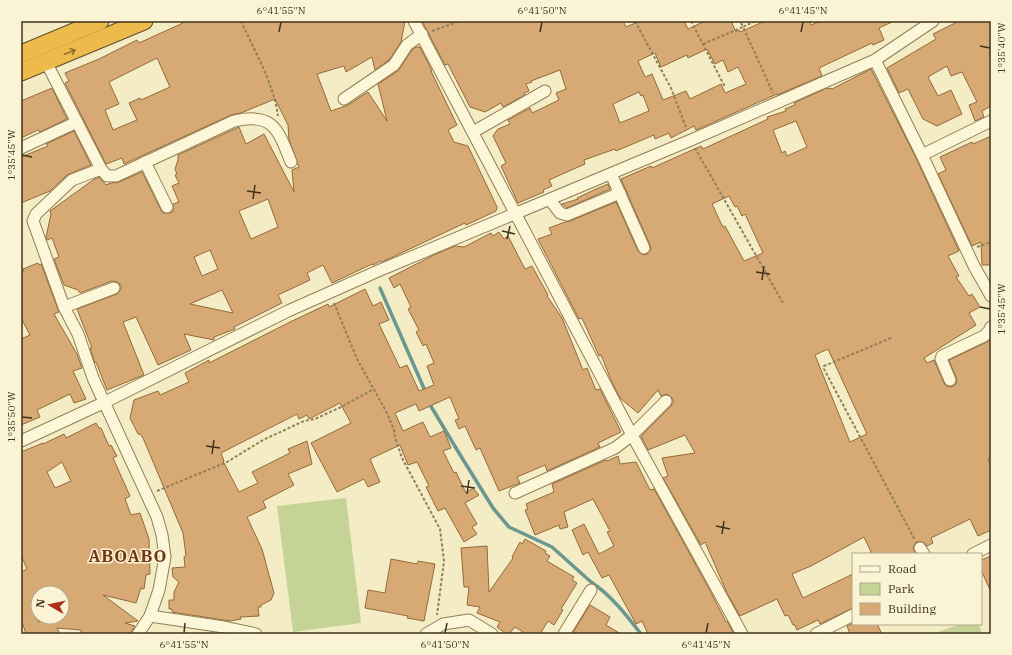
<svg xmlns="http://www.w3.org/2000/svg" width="1012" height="655" font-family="'IBM Plex Serif',serif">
<rect width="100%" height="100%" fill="#f4ecc4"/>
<g fill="#c5d496">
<polygon points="346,498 361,623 293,632 277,506"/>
<polygon points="960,624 979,624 982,634 933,634"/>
</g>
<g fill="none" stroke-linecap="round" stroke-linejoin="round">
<g stroke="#6b9791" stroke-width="3.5">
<polyline points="380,288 426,393"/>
<path d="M429,403L459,453L493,508L509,527L552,547L591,582C611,595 627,616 641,634"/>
</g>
</g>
<g fill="#d7aa75" stroke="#946939" fill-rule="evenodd">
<path d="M182,21H405L401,42L389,60L375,70L372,57L346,72L344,66L317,74L331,111L348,105L368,92L387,121L378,84L398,71L412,50L416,47H420L432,71H431L457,125L448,130L454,142L468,146L497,207L496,211L492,213L466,225L465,223L382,262L381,261L373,265L372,264L332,283L323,265L307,273L310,280L278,295L282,303L234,327L235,329L214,337V340L184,334L191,350L158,365L136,317L123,322L144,375L107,390L96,362L95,363L90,348H92L77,309L117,294L121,289V286L118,282L112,281L80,293L78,290L64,285L54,259L59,257L52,238L47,240L46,237L51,214L50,211L93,180L99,177L106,185L111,183L119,182L142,172L161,210L163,213H170L173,211V204L179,202L172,186L179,183L175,175L177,174L175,169L178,160V155L239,127L246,144L264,134L294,192L292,170L299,167L289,140L288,125L275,99L241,113L231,115L124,164L122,158L106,164L65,83L69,81L65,73L99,59L137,40L139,43L183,23ZM157,58L170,87L141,100L140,98L129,103L137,120L113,130L105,110L119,104L109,82ZM268,199L278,227L251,239L239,211ZM210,250L218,269L202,276L194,257ZM222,290L233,313L190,304Z"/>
<path d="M422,21H623L626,27L640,21H684L688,29L705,21H731L736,32L739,30L740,32L765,21H809L811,25L821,21H894L879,28L884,40L873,45L872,43L819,68L822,76L777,95V94L696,130L694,126L671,138L669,133L655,139L654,135L616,151L615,149L584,160L585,164L549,180L552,186L543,190L544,192L518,203L501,166L506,163L493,136L498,129L510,124L508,120L530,108L532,113L559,100L556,93L566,89L560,70L531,81L532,82L526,84L529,91L524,93L525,95L503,107L501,103L485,112L470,107L448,64L445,65ZM707,49L715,64L723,60L728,72L738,67L746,84L725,93L721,84L690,99L686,91L663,100L652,74L645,77L638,61L655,53L661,67L687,55L688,58ZM639,92L641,96L643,95L649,111L620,123L613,104Z"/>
<polygon points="959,21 991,21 991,106 982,111 984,117 975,121 969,105 977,102 962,72 951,76 947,66 928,77 938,96 951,90 962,114 937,126 923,119 908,89 899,93 887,68 936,39 933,34"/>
<path d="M871,69L916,158L959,251L948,256L959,276L956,277L969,296L972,294L980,307L969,313L976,325L924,358L927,363L934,360L944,383L946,386L952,387L956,384L957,380L949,360L987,342L991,339V457L988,459L991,467V530L978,536L970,519L931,538L933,543L927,546L923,542H916L913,548L916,554H872L864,537L811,566L792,574L803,598L853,574V608L820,624L818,620L797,630L795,625H793L788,615L785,616L777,599L740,616L727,593L705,542L701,545L663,478L668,476L662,458L695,453L685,435L648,450L641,436L671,406L673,402V399L667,394L661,396L658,390L638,413L620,398L611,380L601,355L599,356L582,318L579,319L538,239L552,234L549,228L565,222L570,221L616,202L638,251L643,255L647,254L651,249L650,245L621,179L651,166L652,168L701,146L703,149L768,119L767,117L786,111L785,109L795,105L794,103L827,88L828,89L831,88L832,89ZM796,121L807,147L787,156L785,151L782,153L773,130ZM729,196L735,207L737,206L742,216L745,214L763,253L744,261L725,226L723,227L720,221L712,204ZM828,349L867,434L850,442L815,355Z"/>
<polygon points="52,88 67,119 40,132 38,130 21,138 21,101"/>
<polygon points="74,131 91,165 67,175 50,191 21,203 21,157 48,146 46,144"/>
<polygon points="991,136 991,265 982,265 981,242 972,246 938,174 946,170 940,157 972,142 973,144"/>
<polygon points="608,184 610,189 567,208 562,204 578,199 577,198 594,190"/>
<polygon points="499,232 504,239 508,236 525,269 532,266 548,295 547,296 562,318 583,370 587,368 596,390 600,389 621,432 598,443 600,447 547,471 545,465 517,477 520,483 499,491 480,448 476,450 465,426 459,429 455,420 459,419 450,397 419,411 416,404 395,413 403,431 423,422 430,437 444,431 451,448 443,451 454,473 456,472 466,493 473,488 479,495 465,503 477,524 472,527 477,534 464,542 445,508 438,511 426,487 429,486 417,462 408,465 400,445 370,459 380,482 368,487 364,479 337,492 311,443 351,423 340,403 309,419 307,415 299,419 297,414 221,453 224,461 223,461 239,492 258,483 252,472 290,453 288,449 307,441 312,464 288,474 294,485 263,501 266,508 247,517 262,549 274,593 271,600 261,605 261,607 258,607 259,616 240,617 241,619 230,621 172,612 172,609 169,609 169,600 174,600 174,592 179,582 173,577 172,568 185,567 184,557 186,556 183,533 143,438 140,434 138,434 130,418 134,400 158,391 160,395 189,382 185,373 209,360 209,363 288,323 328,304 329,307 365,289 373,306 381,302 389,320 379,324 400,368 407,365 419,391 434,385 427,366 434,363 426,344 423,346 416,332 419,330 408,309 411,307 400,284 394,288 389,278 436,254 455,246 464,247 491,233 493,236"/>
<polygon points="38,263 39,265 41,264 59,312 54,314 77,354 82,368 73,371 86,399 74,403 70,394 37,410 40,417 21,425 21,339 30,335 21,318 21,272 24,271 23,269"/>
<path d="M96,423L99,428H101L109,446L111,445L117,456L113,458L130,496L125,499L131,515L140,513L149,539L150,574L146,575L144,589L141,588L136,603L103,595L138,621L125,623L135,626L130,634H90L81,633V630L57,628L60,634H26L21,619V572L27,569L21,555V452L43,443V444L64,434L66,438ZM62,462L71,481L55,488L47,472ZM38,593H62V617H51L38,622Z"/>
<polygon points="618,456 620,464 636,462 650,490 654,489 708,587 726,622 727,621 734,634 648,634 642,621 636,624 609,575 602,578 588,552 583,555 572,530 584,524 599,554 614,546 607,532 610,531 593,499 564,512 568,527 560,529 559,525 535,535 525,510 528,509 526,504 554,492 552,484 606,460 607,461"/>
<polygon points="525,539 546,551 545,553 550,556 547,561 574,577 572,580 577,583 561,609 563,610 554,625 548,621 540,634 526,634 515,627 509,634 506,634 497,627 500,622 477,613 480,607 467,605 469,587 464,587 461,548 487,546 489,592 513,558 512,557 520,542 522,544"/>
<polygon points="991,556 991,592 981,570 981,560"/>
<polygon points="391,559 417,564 418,561 435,564 424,621 407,618 408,616 365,608 368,590 385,593"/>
<polygon points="590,605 610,617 606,625 621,634 572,634"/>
<polygon points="853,623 853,624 877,624 882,634 850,634 847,626"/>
</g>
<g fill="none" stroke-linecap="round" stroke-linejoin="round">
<g stroke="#927e57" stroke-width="13">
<g id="minor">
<polyline points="414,21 632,435 742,634"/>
<polyline points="875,60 922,155 974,266 991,296"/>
<path d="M46,62L101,169L107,176H116L234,121C274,112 278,130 291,162"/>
<polyline points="344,99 394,65 407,45 422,34"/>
<polyline points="473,132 545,91"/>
<polyline points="21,148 77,122"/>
<polyline points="922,155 991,121"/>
<polyline points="145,162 167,207"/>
<polyline points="101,169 72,180 36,214 33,221 64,307 78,334 93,378 157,517 162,535 165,557 159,590 150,616 138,634"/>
<polyline points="611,174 644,248"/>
<polyline points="550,200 560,213 567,215 620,193"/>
<polyline points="64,307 114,288"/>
<polyline points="950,380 941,359 942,356 984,336 989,331 991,327"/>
<polyline points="21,441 103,403 288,311 378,271 691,140 875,60 933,21"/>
<polyline points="515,493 615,448 632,435 666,401"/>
<polyline points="920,548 924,554"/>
<polyline points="973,554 991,545"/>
<polyline points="150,616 224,627 256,634"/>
<polyline points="426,634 443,624 469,620 492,634"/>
<polyline points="564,634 591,590"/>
<polyline points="816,634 853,615"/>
</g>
</g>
<g stroke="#5f4a2c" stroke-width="19">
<g id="highway">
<polyline points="21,54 100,21"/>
<polyline points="21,72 144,21"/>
</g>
</g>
<g stroke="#927e57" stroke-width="2" stroke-dasharray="3 2" stroke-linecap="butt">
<path d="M241,21C254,50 274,84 278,116"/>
<polyline points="635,21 671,88 687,130"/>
<polyline points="691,21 725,87"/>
<polyline points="755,21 743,27 773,93"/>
<polyline points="432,31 460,21"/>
<polyline points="703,44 743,27 740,21"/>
<polyline points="695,148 783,303"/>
<polyline points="977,247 991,242"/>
<polyline points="334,303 357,359 387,413 394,430 395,437 402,458 440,529 444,561 437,615"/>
<polyline points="891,338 824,366 824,369 915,540"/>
<polyline points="157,491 227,462 263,440 304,421 315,419 341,407 374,389"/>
</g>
<use href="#minor" stroke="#fdf7d9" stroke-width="11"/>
<use href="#highway" stroke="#edbb4b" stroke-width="17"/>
</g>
<defs><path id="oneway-shaft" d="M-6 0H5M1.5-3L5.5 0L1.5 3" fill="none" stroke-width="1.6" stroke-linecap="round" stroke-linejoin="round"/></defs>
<use stroke="#8e7032" href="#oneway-shaft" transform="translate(70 52) rotate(-22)"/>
<path fill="none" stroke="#40321d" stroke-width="1.5" d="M279,32L281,22M540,32L542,22M801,32L803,22M980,46L990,48M22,155L32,157M247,191L261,193M253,199L255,185M502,231L515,234M507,239L510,226M756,272L770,274M762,280L764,266M980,307L990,309M22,417L32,418M206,446L220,448M212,454L214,440M461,486L475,488M467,494L469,480M716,526L730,529M722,534L724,521M184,633L185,623M445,633L447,623M706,633L708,623"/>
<g text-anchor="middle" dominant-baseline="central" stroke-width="3" stroke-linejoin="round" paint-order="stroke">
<g font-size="17" font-weight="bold" letter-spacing="1" fill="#733516" stroke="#faf4d5">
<text x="128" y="556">ABOABO</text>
</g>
</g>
<rect width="1012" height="655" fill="none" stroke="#faf4d5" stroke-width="44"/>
<rect x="852" y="553" width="130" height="72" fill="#faf4d5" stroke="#b0a68b"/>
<rect x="860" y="566" width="20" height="6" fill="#fdf7d9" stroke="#b0a68b"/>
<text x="888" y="573" font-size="12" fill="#40321d">Road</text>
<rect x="860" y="583" width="20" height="12" fill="#c5d496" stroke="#b0a68b"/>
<text x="888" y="593" font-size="12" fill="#40321d">Park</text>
<rect x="860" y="603" width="20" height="12" fill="#d7aa75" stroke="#b0a68b"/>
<text x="888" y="613" font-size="12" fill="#40321d">Building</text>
<g transform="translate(50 605) rotate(279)"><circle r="19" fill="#faf4d5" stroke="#b0a68b"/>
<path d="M0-3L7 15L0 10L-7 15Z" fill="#a92f1f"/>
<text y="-6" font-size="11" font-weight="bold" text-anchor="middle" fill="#40321d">N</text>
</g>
<rect x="22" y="22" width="968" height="611" fill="none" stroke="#40321d" stroke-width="1.5"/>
<g font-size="10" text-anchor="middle" fill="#40321d">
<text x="281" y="14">6°41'55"N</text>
<text x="542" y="14">6°41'50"N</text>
<text x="803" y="14">6°41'45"N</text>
<text transform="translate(1001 48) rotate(-90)" y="4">1°35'40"W</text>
<text transform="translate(11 155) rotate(-90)" y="4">1°35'45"W</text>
<text transform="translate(1001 309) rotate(-90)" y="4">1°35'45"W</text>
<text transform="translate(11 417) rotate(-90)" y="4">1°35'50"W</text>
<text x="184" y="648">6°41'55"N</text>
<text x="445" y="648">6°41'50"N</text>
<text x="706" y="648">6°41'45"N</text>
</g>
</svg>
